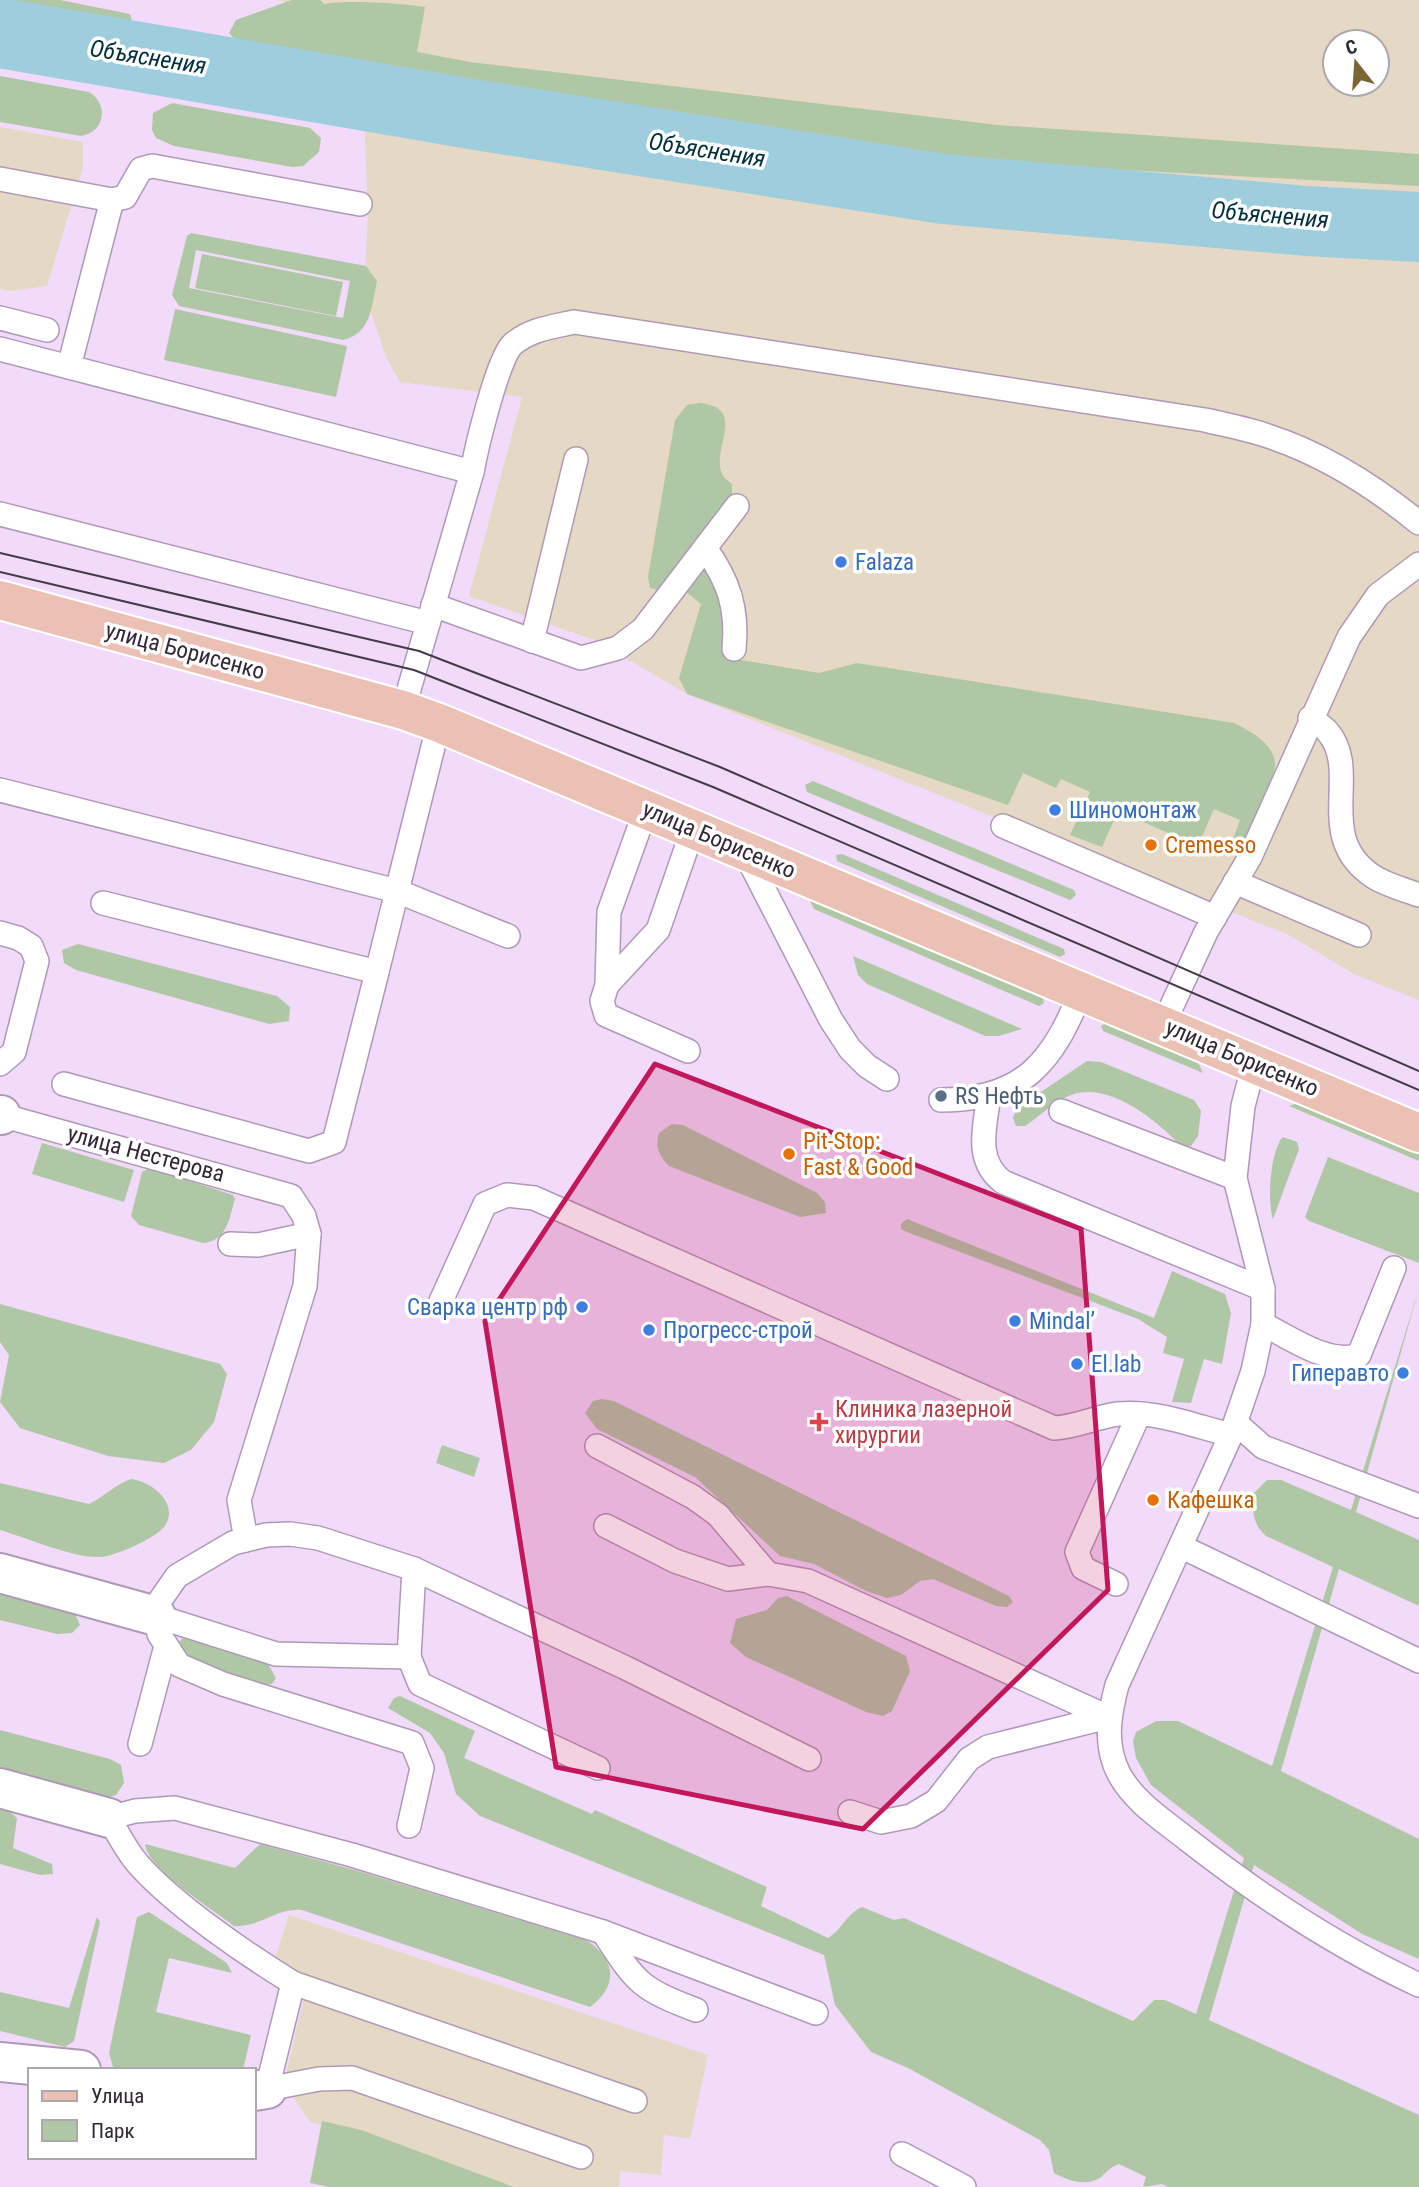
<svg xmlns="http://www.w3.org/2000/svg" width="1419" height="2187" font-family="'Roboto Condensed',sans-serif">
<rect width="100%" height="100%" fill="#f2dafa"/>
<g fill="#e5d8c4" fill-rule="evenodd">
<path d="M275,0H1419V1000L1354,974L1289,935L687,694L597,641L469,596L522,397L400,382L386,357L364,291L368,215L360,16ZM1335,42H1377V84H1335Z"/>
<polygon points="0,127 83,142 83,167 47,286 10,291 0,289"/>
<polygon points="289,1915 708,2055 690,2139 664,2135 661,2175 620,2171 619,2187 505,2187 360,2134 310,2122 284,2083 308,1981 273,1964"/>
</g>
<g fill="#afc7a5" fill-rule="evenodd">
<polygon points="0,0 60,0 130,14 132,21 126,27 0,3"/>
<path d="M292,0H320L324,4C349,0 397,3 425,7L417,52L470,62L998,125L1419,154V186L943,160L496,89L237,42L229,33L236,20Z"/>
<path d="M0,76L89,92C109,104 105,132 81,136L0,122Z"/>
<polygon points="172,103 310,128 321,138 319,152 303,166 292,167 174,146 156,138 152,130 153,113"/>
<path d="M191,233L366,266L377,281C371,307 372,333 343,340L179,306L172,295L187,236ZM196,250L350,281L343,318L189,288Z"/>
<polygon points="202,254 343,282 336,316 195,288"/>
<polygon points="175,309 347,346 336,397 164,360"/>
<path d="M699,403C747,407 713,446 721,471C722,477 727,480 732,484V502L660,591L650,588L648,577L675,420L687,405Z"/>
<path d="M701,569H708L713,573L735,659L819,673L857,663L1234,723C1250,731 1275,744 1275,765C1275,779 1247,837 1238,850L1230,847L1240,820L1214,809L1198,846L1118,811L1102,847L1070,835L1090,792L1061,779L1056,788L1023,773L1008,805L687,694L679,678L701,604L684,590Z"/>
<polygon points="813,781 1074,890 1076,895 1070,900 807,792 805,785"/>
<polygon points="842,854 1064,949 1065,954 1060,957 837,861 836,855"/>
<polygon points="808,897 1043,998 1044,1003 1039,1006 814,909"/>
<polygon points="78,944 277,996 290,1007 289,1021 269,1024 76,970 64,963 62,950"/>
<polygon points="853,956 1022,1029 999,1036 985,1036 867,984 858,975"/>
<polygon points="1106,1023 1198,1062 1203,1073 1103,1031 1101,1026"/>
<path d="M1087,1061L1101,1062L1194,1100L1201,1111L1198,1136L1191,1146H1181C1157,1121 1110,1081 1071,1095C1056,1100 1039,1117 1025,1126H1016L1013,1118L1017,1108Z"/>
<polygon points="1300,1102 1419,1153 1419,1161 1289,1106"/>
<path d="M672,1124L683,1125L817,1193L825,1202L826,1213L800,1217L669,1166C659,1156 655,1147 659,1133Z"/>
<path d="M1283,1137L1297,1142L1299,1149L1273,1219C1267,1202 1270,1150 1283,1137Z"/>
<polygon points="42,1143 134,1170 124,1202 32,1174"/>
<polygon points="1328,1157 1419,1193 1419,1263 1309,1221 1305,1217"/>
<path d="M149,1168L233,1195L235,1199C229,1219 227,1241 203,1243L139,1225L131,1216L142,1172Z"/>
<polygon points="907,1219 1154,1318 1172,1271 1225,1294 1231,1313 1222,1364 1204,1359 1191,1403 1172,1402 1184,1359 1163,1353 1167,1337 1138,1319 907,1232 901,1229 901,1224"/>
<path d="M1419,1288L1356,1512L1419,1540V1606L1339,1569L1281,1771L1419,1839V1959L1362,1934L1254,1865L1209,2020L1419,2115V2187H1168L1162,2184L1143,2187L1146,2177L1119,2164C1110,2167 1108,2171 1101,2177C1087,2187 1068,2181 1054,2173L1049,2150L1040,2140L908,2068L871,2052L835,2005L824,1955L480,1816L456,1794L444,1753L430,1733L388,1708L394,1698L400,1696L475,1731L464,1758L592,1814L595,1810L767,1887L761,1906L828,1938C843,1929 846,1914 862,1907L894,1920L904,1918L1133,2021L1154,2000H1165L1196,2014L1244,1858L1151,1785L1136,1758L1133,1741L1136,1732L1156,1721H1178L1272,1766L1333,1567L1266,1536C1252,1523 1252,1511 1254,1493L1267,1480H1281L1351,1510Z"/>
<polygon points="0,1304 220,1364 227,1374 214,1422 191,1450 164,1463 108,1456 20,1428 0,1402 9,1355 0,1342"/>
<polygon points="602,1399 614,1401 1009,1596 1013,1602 1007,1607 996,1606 933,1579 920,1581 901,1595 887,1598 866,1591 814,1564 780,1556 695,1477 597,1429 585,1413 593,1401"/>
<polygon points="442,1445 480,1458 474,1477 436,1463"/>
<path d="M131,1479C151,1481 181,1504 164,1527C154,1539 116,1556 100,1557C72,1558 28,1538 0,1530V1483L89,1504C104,1497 114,1485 131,1479Z"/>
<polygon points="0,1584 73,1609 80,1625 72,1633 57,1634 0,1620"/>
<polygon points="787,1596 906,1656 910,1671 892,1711 883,1716 866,1712 746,1657 730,1643 736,1619 767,1610 778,1598"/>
<path d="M184,1637L209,1642L268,1664L276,1678L272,1684C248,1688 187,1666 179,1642Z"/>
<polygon points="0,1730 110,1759 121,1765 124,1783 116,1795 107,1798 0,1768"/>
<polygon points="0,1803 17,1818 13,1848 52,1864 53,1874 40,1875 0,1864"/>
<path d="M145,1844L235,1868L260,1844L358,1871L586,1940C616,1959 619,1986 590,2007L302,1910C277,1907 259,1928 234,1926C214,1910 147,1869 145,1844Z"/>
<polygon points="149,1912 227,1963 232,1973 169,1958 156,2012 251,2035 243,2070 113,2067 109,2053 137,1917"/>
<polygon points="97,1917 100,1922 74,2041 65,2047 0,2031 0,1992 69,2008"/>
<polygon points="322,2121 361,2130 514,2187 330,2187 310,2183"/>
</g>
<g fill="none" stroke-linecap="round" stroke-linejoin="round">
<polyline stroke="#9ecede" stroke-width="70" points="0,33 471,114 943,189 1307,221 1419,227"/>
<g stroke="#af99b7" stroke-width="26">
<g id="lane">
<polyline points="0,179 112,200 125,197 141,169 152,166 360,204"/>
<polyline points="0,318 47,330"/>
<polyline points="0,349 472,472 403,710"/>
<polyline points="69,367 112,200"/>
<path d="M472,472C476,450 498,356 513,344C531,329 552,327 574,322L1205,420C1226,425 1248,429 1268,436C1323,454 1375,487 1419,523"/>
<polyline points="0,514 428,623"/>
<path d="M705,548C729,581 738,609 734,649"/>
<polyline points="433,605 581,658 618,648 643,629 737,506"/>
<polyline points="532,641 576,459"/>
<path d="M1310,718C1315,722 1323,726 1327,731C1363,771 1312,837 1374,877C1387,885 1405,890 1419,895"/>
<polyline points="439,723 397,891 508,936"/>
<polyline points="0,790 397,891 377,972 103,903"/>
<polyline points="646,809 609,912 607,985 602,1001 606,1015 688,1051"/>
<polyline points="1003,826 1215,917"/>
<polyline points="744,851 831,1020 850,1049 867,1066 887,1079"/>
<polyline points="1235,882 1359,935"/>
<polyline points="0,933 18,938 31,946 37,961 14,1052 0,1064"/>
<polyline points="607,985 658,930 693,829"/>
<polyline points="1163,1025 1206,932 1250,857 1349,637 1378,595 1419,564"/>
<path d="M1254,1064L1243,1106L1235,1178L1263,1289V1324L1253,1371L1231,1435L1117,1685C1109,1715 1104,1745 1119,1774C1135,1803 1163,1820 1188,1840C1261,1897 1335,1946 1419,1985"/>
<polyline points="64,1084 309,1151 334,1142 377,972"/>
<path d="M989,1095C985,1127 974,1160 1003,1182L1263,1289"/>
<path d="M941,1100C1023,1100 1053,1062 1081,991"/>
<polyline points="1061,1111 1235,1178"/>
<polyline points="0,1118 1,1115 291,1196 304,1216 309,1234 305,1286 239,1500 246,1540"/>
<polyline points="230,1244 258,1245 309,1234"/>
<path d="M441,1301L485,1204L507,1195L534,1198L1054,1428C1077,1427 1095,1417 1118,1414C1155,1410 1195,1426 1231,1435"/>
<path d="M1263,1324C1289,1337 1329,1366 1359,1355L1394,1268"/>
<polyline points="1236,1423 1263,1447 1419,1506"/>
<polyline points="597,1446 693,1497 718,1515 768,1574 808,1581 1108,1717"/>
<polyline points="606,1526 675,1561 728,1579 768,1574"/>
<polyline points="1182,1547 1419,1661"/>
<polyline points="414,1569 409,1657 420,1684 598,1768"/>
<polyline points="1116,1584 1083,1568 1077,1552 1139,1414"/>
<polyline points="156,1616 276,1654 409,1657"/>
<polyline points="140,1744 166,1646"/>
<polyline points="850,1812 881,1822 911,1816 936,1801 969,1759 988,1747 1108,1717"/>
<polyline points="409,1826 422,1768 412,1743 223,1684 179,1665 159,1634 156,1616 161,1599 177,1576 233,1543 266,1535 290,1534 318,1538 414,1569 626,1668 809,1759"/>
<path d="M603,1932C636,1982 638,1988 696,2010"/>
<polyline points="293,1983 267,2089 319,2079 352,2078 581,2157"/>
<path d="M635,2101L293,1983C246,1954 174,1905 138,1864C126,1850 118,1834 109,1818L135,1811L175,1808L352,1855L603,1932L816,2013"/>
<polyline points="902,2154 964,2187"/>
</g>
</g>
<g stroke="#af99b7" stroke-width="42">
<g id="street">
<polyline points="0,1115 1,1115"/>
<polyline points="0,1573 156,1616"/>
<polyline points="0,1788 109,1818"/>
<polyline points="0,2062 81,2070"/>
<polyline points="254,2091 267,2089"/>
</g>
</g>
<g stroke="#fff" stroke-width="42">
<polyline id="primary" points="0,600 403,710 439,723 1419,1133"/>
</g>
<use href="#lane" stroke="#fff" stroke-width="23"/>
<use href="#street" stroke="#fff" stroke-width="38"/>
<use href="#primary" stroke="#ecc1b5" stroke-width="38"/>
<g stroke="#443a48" stroke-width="2">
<polyline points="0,553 419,651 720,767 1419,1071"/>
<polyline points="0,572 414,670 713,787 1419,1090"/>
</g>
</g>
<path fill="#c2185b" fill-opacity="0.2" stroke="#c2185b" stroke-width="5" stroke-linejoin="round" d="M655,1064L1081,1229L1108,1590L863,1829L556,1767L485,1321Z"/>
<g fill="#3f7fe0" stroke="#fff" stroke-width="2.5">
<circle cx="841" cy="562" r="7"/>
<circle cx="1055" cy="810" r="7"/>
<circle cx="582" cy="1307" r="7"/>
<circle cx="1015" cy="1321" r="7"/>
<circle cx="649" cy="1330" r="7"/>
<circle cx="1077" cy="1364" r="7"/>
<circle cx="1403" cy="1373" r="7"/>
</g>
<g fill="#e8710a" stroke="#fff" stroke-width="2.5">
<circle cx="1151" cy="845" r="7"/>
<circle cx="789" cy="1154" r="7"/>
<circle cx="1153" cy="1500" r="7"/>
</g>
<circle fill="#5c6f8a" stroke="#fff" stroke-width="2.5" cx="941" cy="1096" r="7"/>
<path fill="#e0444e" stroke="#fff" stroke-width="2.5" d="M815.5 1411.5h7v7h7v7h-7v7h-7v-7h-7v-7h7z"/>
<g text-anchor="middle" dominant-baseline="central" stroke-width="7" stroke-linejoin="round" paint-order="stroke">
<g font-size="23" fill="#366cbe" stroke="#fff" text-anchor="start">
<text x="855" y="562">Falaza</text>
<text x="1069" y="810">Шиномонтаж</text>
<text x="568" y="1307" text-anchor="end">Сварка центр рф</text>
<text x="1029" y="1321">Mindal’</text>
<text x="663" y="1330">Прогресс-строй</text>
<text x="1091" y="1364">El.lab</text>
<text x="1389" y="1373" text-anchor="end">Гиперавто</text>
</g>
<g font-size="23" fill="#302834" stroke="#fff">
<text transform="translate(185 651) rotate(15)">улица Борисенко</text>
<text transform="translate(719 840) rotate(23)">улица Борисенко</text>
<text transform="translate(1242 1058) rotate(23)">улица Борисенко</text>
<text transform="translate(146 1154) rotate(15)">улица Нестерова</text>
</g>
<g font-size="23" fill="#c56008" stroke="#fff" text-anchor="start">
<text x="1165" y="845">Cremesso</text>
<text x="803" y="1141">Pit-Stop:<tspan x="803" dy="26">Fast &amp; Good</tspan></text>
<text x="1167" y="1500">Кафешка</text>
</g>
<g font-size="23" fill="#4e5e75" stroke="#fff" text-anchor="start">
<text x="955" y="1096">RS Нефть</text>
</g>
<g font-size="23" fill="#be3a42" stroke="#fff" text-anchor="start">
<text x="835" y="1409">Клиника лазерной<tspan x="835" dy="26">хирургии</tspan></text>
</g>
<g font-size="24" font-style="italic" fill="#012f3b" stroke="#fff">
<text transform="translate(148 57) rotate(9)">Объяснения</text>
<text transform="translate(707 150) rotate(9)">Объяснения</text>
<text transform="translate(1270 215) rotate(5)">Объяснения</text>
</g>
</g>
<rect x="28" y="2068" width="228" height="91" fill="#ffffff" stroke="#aca9ae" stroke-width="2"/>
<rect x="42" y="2091" width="35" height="10" fill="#ecc1b5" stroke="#aca9ae" stroke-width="2"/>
<text x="91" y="2103" font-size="21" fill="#302834">Улица</text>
<rect x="42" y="2120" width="35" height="21" fill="#afc7a5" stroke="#aca9ae" stroke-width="2"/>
<text x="91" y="2138" font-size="21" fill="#302834">Парк</text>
<g transform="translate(1356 63) rotate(343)"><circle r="33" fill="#ffffff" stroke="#aca9ae" stroke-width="2"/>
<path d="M0-5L12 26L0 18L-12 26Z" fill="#7d6535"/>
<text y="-10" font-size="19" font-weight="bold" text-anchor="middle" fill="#302834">С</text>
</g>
</svg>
